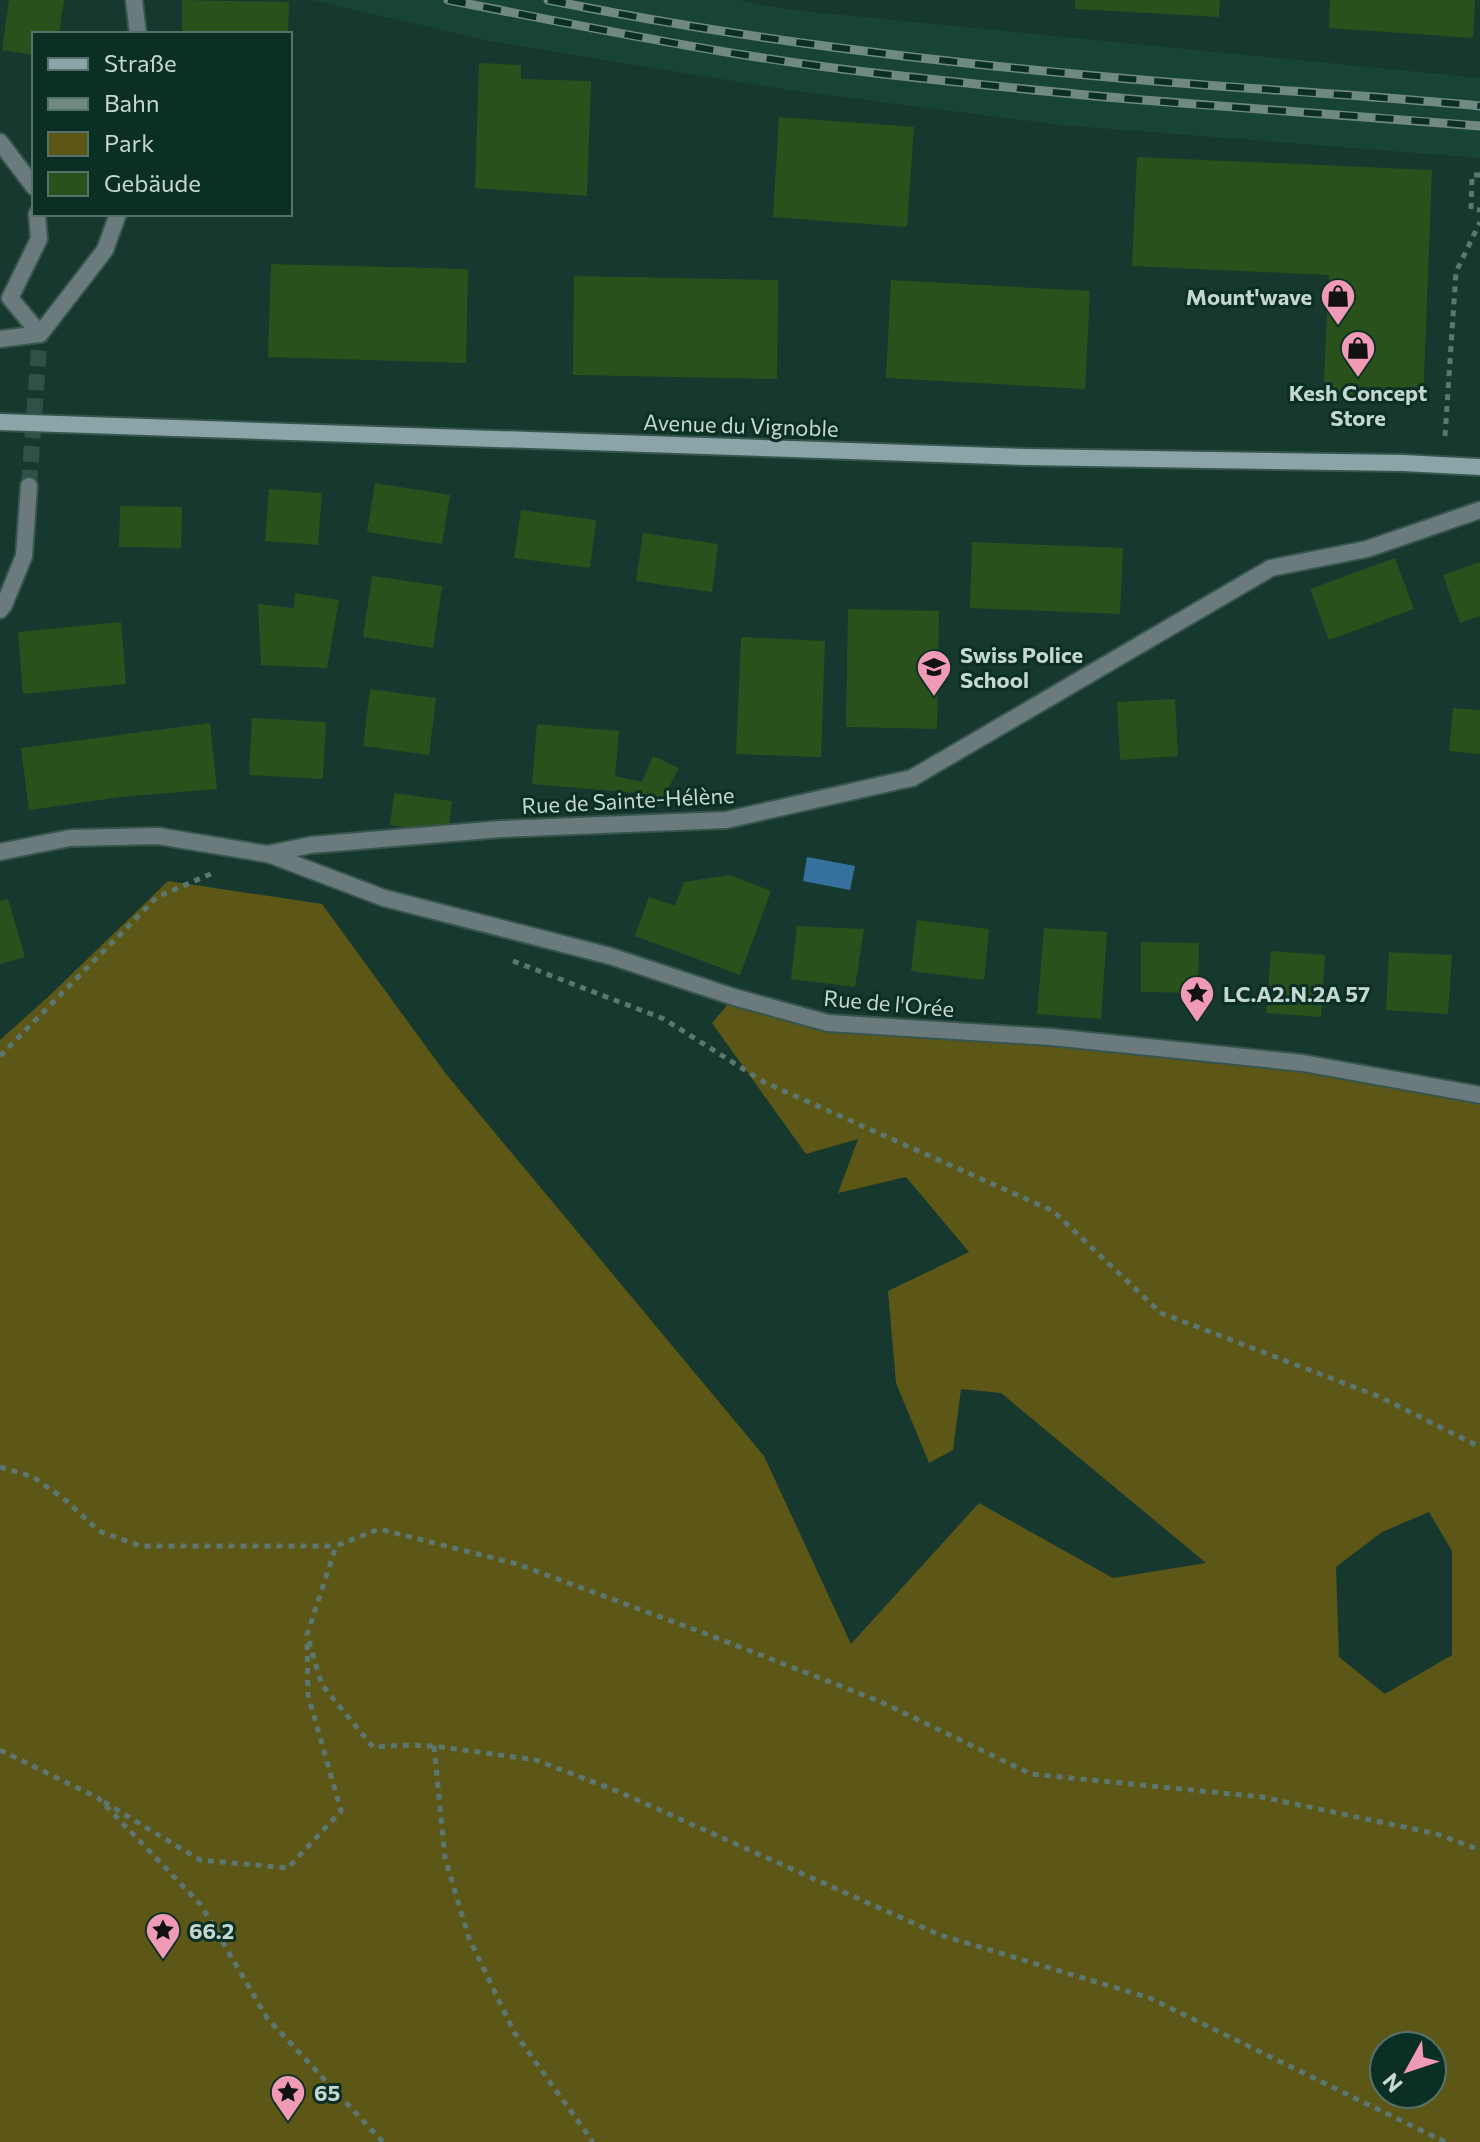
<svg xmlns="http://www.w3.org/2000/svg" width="1480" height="2142" font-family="Commissioner,sans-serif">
<rect width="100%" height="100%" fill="#17382f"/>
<polygon fill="#184438" points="312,0 738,0 792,10 1480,78 1480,158 1061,125 795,91 490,41"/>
<path fill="#5c5617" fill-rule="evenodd" d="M168,881L322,904L446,1074L764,1456L851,1644L979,1503L1113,1578L1206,1563L1001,1393L961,1389L953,1450L929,1463L896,1383L888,1291L969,1252L906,1177L838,1193L858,1139L806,1154L712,1023L734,997L828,1023L1051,1037L1480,1095V2142H0V1040L48,997ZM1429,1512L1452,1551V1655L1385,1694L1339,1657L1336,1567L1382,1532ZM1384,2046H1432V2094H1384Z"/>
<polygon fill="#35719c" points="807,857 855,866 850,890 803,881"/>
<g fill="#2a501c">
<polygon points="9,0 64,0 59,34 34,34 34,55 2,50"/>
<polygon points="182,0 289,2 288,34 182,34"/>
<polygon points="1075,0 1220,0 1219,17 1075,9"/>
<polygon points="1330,0 1475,0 1473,38 1329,28"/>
<polygon points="479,63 521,65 521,79 591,81 587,196 475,188"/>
<polygon points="779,117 914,127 907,227 773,217"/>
<polygon points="1137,157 1432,170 1423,403 1323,399 1329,275 1132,266"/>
<polygon points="271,264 468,269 466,363 268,357"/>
<polygon points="574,276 778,280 777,379 573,375"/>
<polygon points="891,280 1090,291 1085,389 886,378"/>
<polygon points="375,483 450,495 442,544 367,532"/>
<polygon points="269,489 322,493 318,545 265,541"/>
<polygon points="120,506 182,507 181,548 119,547"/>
<polygon points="521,510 596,520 590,568 514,558"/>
<polygon points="643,533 718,544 712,592 636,581"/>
<polygon points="972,542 1123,548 1120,614 970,608"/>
<polygon points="1395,558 1414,609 1329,640 1310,589"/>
<polygon points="1480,562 1480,616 1460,623 1443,575"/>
<polygon points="372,576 442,586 433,648 363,637"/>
<polygon points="295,593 339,600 327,668 261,665 258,604 294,608"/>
<polygon points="848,609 939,611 937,729 846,727"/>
<polygon points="121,622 126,684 23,694 18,632"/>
<polygon points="741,637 825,641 821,757 736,754"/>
<polygon points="370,689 436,698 429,755 363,746"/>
<polygon points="1175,699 1178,756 1120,760 1117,702"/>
<polygon points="1453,708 1480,710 1480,754 1449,751"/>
<polygon points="252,718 326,722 323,779 249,775"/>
<polygon points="210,723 217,789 120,797 29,810 21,748"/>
<polygon points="537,724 619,731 615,776 642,782 653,756 679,768 658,808 635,793 532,784"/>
<polygon points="394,793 452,801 448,833 390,825"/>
<polygon points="729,875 771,891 740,975 635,936 649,897 675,906 684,882"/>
<polygon points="8,899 25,957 0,964 0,901"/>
<polygon points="917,920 989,929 984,980 911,971"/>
<polygon points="797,926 864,929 855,987 791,979"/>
<polygon points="1044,928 1107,932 1101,1019 1037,1014"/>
<polygon points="1141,942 1199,943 1198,993 1141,992"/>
<polygon points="1271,951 1325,955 1321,1017 1266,1013"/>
<polygon points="1389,952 1452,955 1448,1014 1386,1010"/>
</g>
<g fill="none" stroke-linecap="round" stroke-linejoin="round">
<polyline stroke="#315047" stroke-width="16" stroke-dasharray="16 8" stroke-linecap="butt" points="29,486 40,334"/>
<g stroke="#36554c" stroke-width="20">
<g id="lane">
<polyline points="0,142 34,187"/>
<polyline points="37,214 39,239 10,298 40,334"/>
</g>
</g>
<g stroke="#36554c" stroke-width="20">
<g id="street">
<polyline points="134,0 138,34"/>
<polyline points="0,339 40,334 105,250 118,214"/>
<polyline points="0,610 4,605 24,556 29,486"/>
<polyline points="0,852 70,838 158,836 267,854 311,845 501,829 726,820 912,778 1271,568 1367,549 1480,510"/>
<polyline points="268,854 384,898 610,956 734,997 828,1023 1051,1037 1303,1063 1480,1095"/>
</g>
</g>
<g stroke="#36554c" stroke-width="20">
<polyline id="secondary" points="0,422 1026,457 1403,463 1480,467"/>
</g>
<g stroke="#5c776f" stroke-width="5" stroke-dasharray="6 6" stroke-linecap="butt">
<polyline points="1480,175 1472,175 1471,209 1480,210"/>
<polyline points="1445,436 1456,272 1480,222"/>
<polyline points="513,961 664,1019 764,1082 1053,1211 1161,1313 1380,1397 1480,1447"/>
<polyline points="0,1056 157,897 213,873"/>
<polyline points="0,1467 33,1477 63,1498 99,1531 141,1546 336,1546"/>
<polyline points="434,1746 445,1858 469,1938 514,2032 593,2142"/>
<polyline points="0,1750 98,1798 135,1836 201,1905 267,2018 383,2142"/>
<polyline points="104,1802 200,1860 288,1868 341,1811 308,1695 307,1644"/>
<polyline points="1445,2142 1150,1998 940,1935 617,1791 536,1760 434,1746 405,1745 373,1747 322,1685 307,1635 336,1546 379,1529 517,1564 704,1633 879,1701 1031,1774 1262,1797 1437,1834 1480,1850"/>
</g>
<use href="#lane" stroke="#6b7a7d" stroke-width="16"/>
<use href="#street" stroke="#6b7a7d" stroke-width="16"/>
<use href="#secondary" stroke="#8ba4a8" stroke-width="16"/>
<g stroke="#708982" stroke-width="9">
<g id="rail">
<path d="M448,0C592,28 737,58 883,74C965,83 1048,92 1130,99C1247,109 1363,116 1480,126"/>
<path d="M548,0C740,39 935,62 1130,79C1246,89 1363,95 1480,106"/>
</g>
</g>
<use href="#rail" stroke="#0b2e25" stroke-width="6" stroke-dasharray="18" stroke-linecap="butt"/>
</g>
<defs>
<g id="shop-pin" transform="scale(1.8)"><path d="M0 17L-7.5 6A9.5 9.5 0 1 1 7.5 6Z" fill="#f09ab6" stroke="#0b2e25"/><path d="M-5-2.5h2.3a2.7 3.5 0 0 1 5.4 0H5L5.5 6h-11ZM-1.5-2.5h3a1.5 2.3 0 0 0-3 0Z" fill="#111"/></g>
<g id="school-pin" transform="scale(1.8)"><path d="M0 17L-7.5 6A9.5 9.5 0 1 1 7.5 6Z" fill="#f09ab6" stroke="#0b2e25"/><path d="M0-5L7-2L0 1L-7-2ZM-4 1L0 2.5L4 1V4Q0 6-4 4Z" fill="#111"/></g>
<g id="sight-pin" transform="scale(1.8)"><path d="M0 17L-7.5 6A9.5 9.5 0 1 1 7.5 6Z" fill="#f09ab6" stroke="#0b2e25"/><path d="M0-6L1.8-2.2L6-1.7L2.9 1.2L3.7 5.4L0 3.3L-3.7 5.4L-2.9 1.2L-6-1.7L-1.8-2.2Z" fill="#111"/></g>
</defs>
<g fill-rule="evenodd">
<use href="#shop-pin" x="1338" y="296"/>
<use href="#shop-pin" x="1358" y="348"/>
<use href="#school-pin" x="934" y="667"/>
<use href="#sight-pin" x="1197" y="993"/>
<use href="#sight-pin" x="163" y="1930"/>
<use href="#sight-pin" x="288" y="2092"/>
</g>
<g text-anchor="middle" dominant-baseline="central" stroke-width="6" stroke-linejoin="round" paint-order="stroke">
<g font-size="22" font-weight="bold" fill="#c5d7d1" stroke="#0b2e25" text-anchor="start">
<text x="1312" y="296" text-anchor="end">Mount'wave</text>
<text x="1358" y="392" text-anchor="middle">Kesh Concept<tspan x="1358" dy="25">Store</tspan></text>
<text x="960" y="654">Swiss Police<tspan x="960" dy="25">School</tspan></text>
<text x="1223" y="993">LC.A2.N.2A 57</text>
<text x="189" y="1930">66.2</text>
<text x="314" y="2092">65</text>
</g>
<g font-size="22" fill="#c5d7d1" stroke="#0b2e25">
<text transform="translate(741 425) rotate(2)">Avenue du Vignoble</text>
<text transform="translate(628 800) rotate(-3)">Rue de Sainte-Hélène</text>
<text transform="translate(889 1003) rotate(5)">Rue de l'Orée</text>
</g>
</g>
<rect x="32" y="32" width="260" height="184" fill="#0b2e25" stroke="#55726a" stroke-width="2"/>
<rect x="48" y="58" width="40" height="12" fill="#8ba4a8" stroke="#55726a" stroke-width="2"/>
<text x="104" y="72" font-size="24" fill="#c5d7d1">Straße</text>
<rect x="48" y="98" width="40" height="12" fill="#708982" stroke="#55726a" stroke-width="2"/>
<text x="104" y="112" font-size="24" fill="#c5d7d1">Bahn</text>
<rect x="48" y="132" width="40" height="24" fill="#5c5617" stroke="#55726a" stroke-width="2"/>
<text x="104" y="152" font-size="24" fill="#c5d7d1">Park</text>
<rect x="48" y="172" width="40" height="24" fill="#2a501c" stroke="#55726a" stroke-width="2"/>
<text x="104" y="192" font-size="24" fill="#c5d7d1">Gebäude</text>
<g transform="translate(1408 2070) rotate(230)"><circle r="38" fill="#0b2e25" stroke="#55726a" stroke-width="2"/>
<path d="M0-6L14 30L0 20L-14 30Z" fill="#f09ab6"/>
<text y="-12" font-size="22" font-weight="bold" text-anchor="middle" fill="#c5d7d1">N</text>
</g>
</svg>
